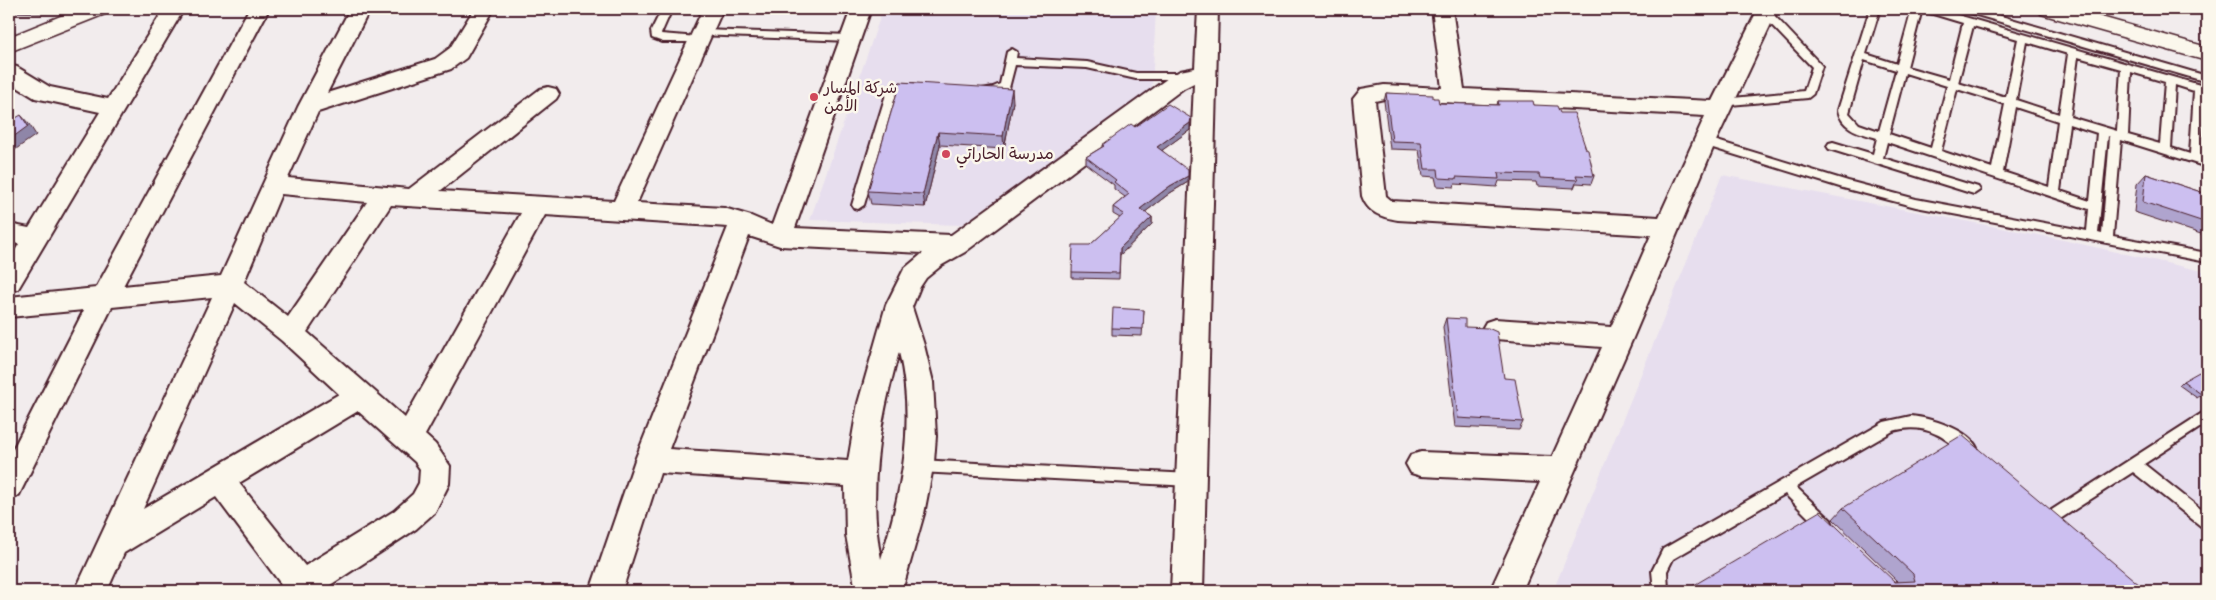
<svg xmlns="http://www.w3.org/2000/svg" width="2216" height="600" font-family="'Balsamiq Sans','Playpen Sans Arabic',sans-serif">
<rect width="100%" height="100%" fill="#f2eced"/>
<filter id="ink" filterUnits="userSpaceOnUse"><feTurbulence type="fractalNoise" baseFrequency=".02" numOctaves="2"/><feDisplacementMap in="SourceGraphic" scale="10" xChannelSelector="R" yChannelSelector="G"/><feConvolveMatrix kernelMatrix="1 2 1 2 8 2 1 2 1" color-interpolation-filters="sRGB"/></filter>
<g filter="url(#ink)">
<g fill="#e7deee">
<polygon points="883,9 1156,9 1152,88 961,225 810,220"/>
<polygon points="1722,175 2054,238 2207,272 2207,591 1553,591"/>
</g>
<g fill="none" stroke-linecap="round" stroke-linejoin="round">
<g stroke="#4a1f2b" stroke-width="4">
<g id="lane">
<polygon points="662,9 672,9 661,34 698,37 702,38 702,42 663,42 652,38 651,31"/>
<path d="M1870,9H1880L1866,54L1897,64L1912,9H1922L1907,67L1949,79L1963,23L1923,11L1922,9H1937L2207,87V94H2204L2201,157L2207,159V167L2121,140L2113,236L2207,253V262L1916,207L1843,188L1700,144L1698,141L1704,137L1848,181L1916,199L2087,231L2089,209L1887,142L1883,158L1978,187L1980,190L1974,194L1829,149L1827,146L1829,143L1833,142L1873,154L1877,138C1861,133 1842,130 1838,110ZM1973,26L2018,39L2006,97L1958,83ZM2027,42L2068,54L2059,114L2016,100ZM2078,57L2121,69L2117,131L2070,117ZM1864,60L1896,70L1879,131L1859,124L1849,113ZM2131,72L2165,82L2160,144L2128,135ZM1905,73L1947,86L1931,148L1889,134ZM2175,85L2194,91L2190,154L2171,148ZM1957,89L2005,104L1992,168L1941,151ZM2015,107L2058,121L2049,187L2003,172ZM2069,124L2097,133L2090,201L2060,191ZM2108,136L2110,137L2102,234L2098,233Z"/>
<polygon points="1962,9 1977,9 2207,76 2207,82 1963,11"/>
<polygon points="1766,10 1770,11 1822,66 1813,94 1808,98 1719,106 1718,103 1723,99 1804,91 1812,67 1762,15 1762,11"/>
<polygon points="702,30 850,35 855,38 850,41 698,35 698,31"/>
<polygon points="1012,49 1017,52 1016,58 1087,62 1136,73 1186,73 1191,76 1186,79 1136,79 1087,68 1015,65 1009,88 995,95 982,93 981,91 982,89 993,87 1000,84 1007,52"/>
<path d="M900,84H914L919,87C914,93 904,89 897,93L864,205L858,209L854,208L852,205L887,91Z"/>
<polygon points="2207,410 2207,423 2144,464 2207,514 2207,528 2202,527 2133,472 2057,521 2052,523 2047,521 2045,517 2047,513"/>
<path d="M1911,416C1930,418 1968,429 1977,448L1975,452C1963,456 1947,438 1936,434C1922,427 1907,427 1893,431L1796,487L1831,520L1833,525L1831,530L1826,531L1821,530L1785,494L1673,559L1667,571L1668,591H1654L1652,571L1663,549L1884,422Z"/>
<polygon points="919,460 1191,474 1196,476 1198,480 1196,484 1191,486 919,472 914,470 912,466 914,462"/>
</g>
</g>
<g stroke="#4a1f2b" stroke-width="4">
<g id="street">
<polygon points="164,9 184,9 18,289 9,292 9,261 19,244 9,242 9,224 29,228 100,112 35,98 9,82 9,65 17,67 50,87 108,99"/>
<path d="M249,9H269L123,286L221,276L298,107L350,9H370L327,93L435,59L450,48L474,9H494L466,58L451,69L318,112L288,178L409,189L540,89L548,87L556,89L559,94L556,99L440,191L614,201L703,9H723L637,203L724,208L751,216L772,225L851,9H871L795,228L951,235L1168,78L1180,71L1195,68L1198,9H1218L1203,591H1171L1194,83L1184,88L965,252L942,265L926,278L920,287L912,307L924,345L933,382L936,436L934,462L924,514L902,591H856L846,535L845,486L660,473L622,591H590L635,460L728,227L545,215L425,435L435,444L450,466L449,484L435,512L416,529L321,591H277L281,584L216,497L124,553L107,591H75L212,297L112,307L19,495L9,499V457L84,310L9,317V297L96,288ZM281,194L367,202L288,317L244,282ZM391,205L521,213L405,418L307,332ZM749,236L780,246L923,253L904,269L886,305L858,403L848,461L669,449ZM235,303L282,341L339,394L143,509ZM899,352C916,422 902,491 881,559C867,489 880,420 899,352ZM358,411L415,462L420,469L419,483L413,494L394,511L305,566L239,483Z"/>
<path d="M1432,9H1452L1464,89L1712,101L1758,9H1778L1716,141L1633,338L1522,591H1490L1540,482L1421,476L1411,473L1406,464L1411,455L1421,452L1552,457L1602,347L1495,339L1486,336L1482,329L1486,322L1495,319L1611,327L1651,235L1398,220C1381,217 1368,213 1362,196L1353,99L1361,89L1384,85L1442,88ZM1384,99L1705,116L1659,217L1392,201L1386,196L1375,101Z"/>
</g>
</g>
<g stroke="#4a1f2b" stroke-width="3">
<g id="secondary">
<polygon points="78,9 108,9 105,14 9,52 9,37"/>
<polygon points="2038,9 2073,9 2207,47 2207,61 2041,14"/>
</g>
</g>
<use href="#lane" fill="#fbf7ec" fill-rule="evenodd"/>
<use href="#street" fill="#fbf7ec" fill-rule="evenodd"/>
<use href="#secondary" fill="#fbf7ec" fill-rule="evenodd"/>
</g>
<g fill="#afa4ce" stroke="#4a1f2b">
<polygon points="9,9 51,9 47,13 9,12"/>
<polygon points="900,82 1013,102 1004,149 940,145 925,207 871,204 868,191"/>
<polygon points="1386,93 1433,98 1439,103 1497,105 1498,101 1534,105 1560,113 1594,176 1591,184 1576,183 1574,188 1537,186 1536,182 1499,181 1497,187 1455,184 1454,187 1437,186 1435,177 1423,176 1419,150 1390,149 1384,101"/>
<polygon points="1135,127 1190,130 1162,150 1188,182 1170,193 1145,212 1152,217 1152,224 1120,255 1119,279 1072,278 1072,272 1090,245 1120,218 1113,214 1113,207 1125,197 1114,189 1114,185 1086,164 1086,157 1102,147 1102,145"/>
<polygon points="2146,174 2207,194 2207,236 2134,212 2137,184"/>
<polygon points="1144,310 1142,336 1112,335 1112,328"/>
<polygon points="1446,318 1465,327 1504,378 1523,422 1519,430 1455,427 1443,327"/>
<polygon points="2183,381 2207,391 2197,398 2179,385"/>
<polygon points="1843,508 2147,591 1895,582 1898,582 1833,519"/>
</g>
<g fill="#8f86a8" stroke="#4a1f2b">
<polygon points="44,9 51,9 47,13"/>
<polygon points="1012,89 1013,102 1004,149 1003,136"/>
<polygon points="21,115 29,124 36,135 9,154 9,140"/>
<polygon points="1190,123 1190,130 1157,154 1157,147"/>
<polygon points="938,132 940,145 925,207 923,194"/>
<polygon points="1188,176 1188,182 1170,193 1140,216 1140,209 1170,186"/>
<polygon points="1152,217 1152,224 1120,255 1120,248"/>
</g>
<g fill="#ccbff0" stroke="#4a1f2b">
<polygon points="900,82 1012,89 1003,136 938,132 923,194 868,191"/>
<polygon points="1386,93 1433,95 1433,98 1438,98 1439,103 1499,105 1498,101 1533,101 1534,105 1557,106 1560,113 1574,113 1586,149 1588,150 1594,176 1576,175 1578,180 1540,178 1539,174 1498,173 1499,179 1456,177 1456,179 1439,178 1438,169 1425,169 1421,142 1392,141"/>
<polygon points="1168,104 1191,118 1190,123 1157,147 1188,170 1188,176 1170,186 1140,209 1152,217 1120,248 1119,273 1072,272 1073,245 1090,245 1124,214 1113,207 1129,194 1114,182 1116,180 1086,157 1104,146 1102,145 1131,124 1135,127"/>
<polygon points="21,115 28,126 9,140 9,122"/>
<polygon points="2146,174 2207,194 2207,223 2143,202"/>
<polygon points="1113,308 1144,310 1143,329 1112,328"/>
<polygon points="1446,318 1465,319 1465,327 1488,328 1497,332 1504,378 1515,379 1523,422 1458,418"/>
<polygon points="2199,372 2207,378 2207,390 2201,394 2183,381"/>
<polygon points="1962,435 2147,591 1684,591 1820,511 1895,582 1915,581 1913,574 1843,508"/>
</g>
</g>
<g fill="#d1495b" stroke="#fbf7ec" stroke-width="2">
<circle cx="814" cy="97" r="5"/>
<circle cx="946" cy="154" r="5"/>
</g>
<g text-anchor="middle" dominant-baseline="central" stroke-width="5" stroke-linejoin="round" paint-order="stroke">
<g font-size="16" fill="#4a1f2b" stroke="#fbf7ec" text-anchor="start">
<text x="824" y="88">شركة المسار<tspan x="824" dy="18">الأمن</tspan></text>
<text x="956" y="154">مدرسة الحاراتي</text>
</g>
</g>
<rect width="2216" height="600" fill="none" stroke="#fbf7ec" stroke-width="30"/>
<rect x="15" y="15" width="2186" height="570" fill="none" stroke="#4a1f2b" stroke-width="2" filter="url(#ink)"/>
</svg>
